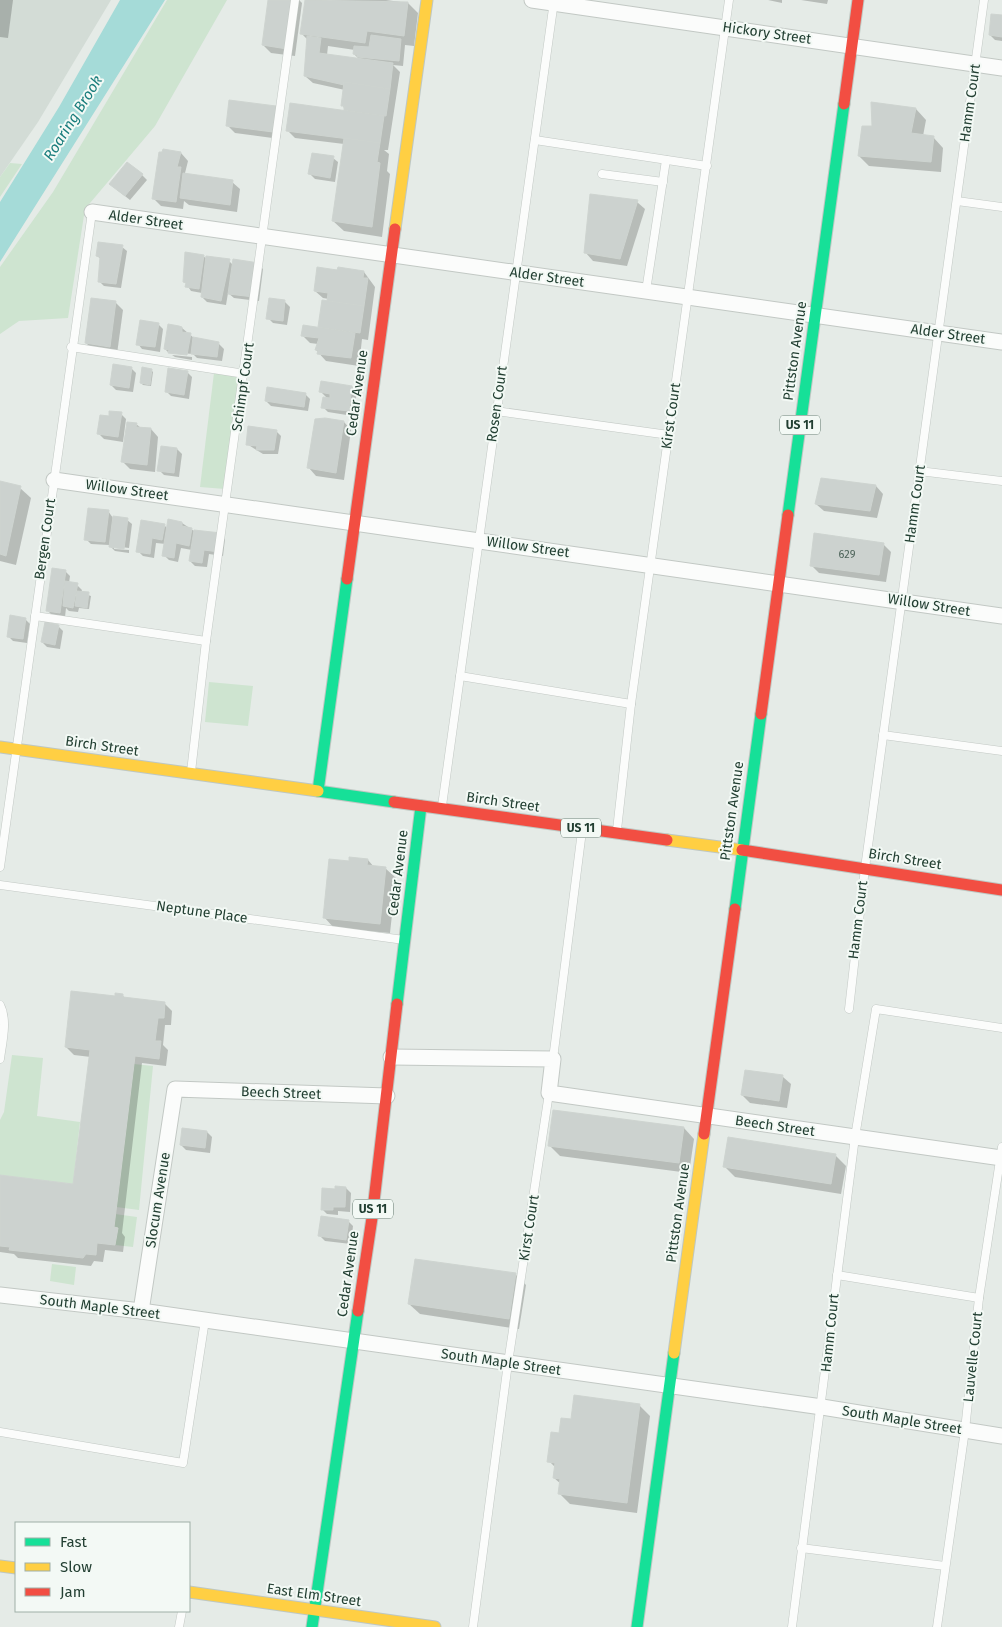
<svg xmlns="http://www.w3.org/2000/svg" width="1002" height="1627" font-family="'Fira Sans',sans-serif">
<rect width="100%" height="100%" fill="#e5ebe7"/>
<polygon fill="#d3dcd6" points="0,0 111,0 38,122 0,177"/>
<g fill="#cee4d0">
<polygon points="167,0 227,0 155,126 85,209 68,318 19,321 0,334 0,267 53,192"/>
<polygon points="10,163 22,164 0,197 0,177"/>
<polygon points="214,373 241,377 225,489 200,487"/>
<polygon points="209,682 253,686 248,726 205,722"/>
<polygon points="12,1055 43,1058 37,1116 80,1122 73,1184 0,1175 0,1120 4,1112"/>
<polygon points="134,1064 153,1066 139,1210 116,1207"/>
<polygon points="115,1214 137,1217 133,1247 115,1245 118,1228 114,1227"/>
<polygon points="52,1264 76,1267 74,1285 50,1281"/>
</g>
<polygon fill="#a5dbd8" points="120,0 165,0 0,262 0,202 59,107"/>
<g fill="#0003" fill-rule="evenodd">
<polygon points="0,0 13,0 8,38 0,37"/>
<polygon points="269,0 299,0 302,3 295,56 271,53 263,45"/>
<path d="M306,0H386L408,3L418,13L414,46L405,45L403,66L393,65L400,72L388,150H384L389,154L387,171L390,174L382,237L344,231L333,221L344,144L295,138L287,130L345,112L343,105L345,90L313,83L305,76L308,40L302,34ZM328,46L355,50L354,54L360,60L327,55Z"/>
<polygon points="768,0 782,0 782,3"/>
<polygon points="801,0 828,0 827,4"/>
<polygon points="1002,17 1002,41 995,40 990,35"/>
<polygon points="275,107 283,115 280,139 235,133 227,125"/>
<polygon points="916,109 926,120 923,136 933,137 943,148 941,172 869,166 859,156 873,127"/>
<polygon points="181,153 188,161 185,173 187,175 232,182 240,189 237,212 189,205 184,201 183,209 161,206 153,198"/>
<polygon points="333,158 338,162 335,182 315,179 310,174"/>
<polygon points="142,175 147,180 130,200 116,189"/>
<polygon points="637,202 645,209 627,266 593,261 586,253"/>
<polygon points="122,247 127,251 121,288 104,286 99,281 101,259 97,256"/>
<polygon points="186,254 203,256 207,259 229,261 233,265 258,264 263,269 259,301 234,298 228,293 226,305 207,302 202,297 202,293 191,291 185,282"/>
<polygon points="364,272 375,287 368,340 362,339 359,366 326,361 316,350 318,344 310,343 302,335 319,329 323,302 328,303 329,299 323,298 315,291"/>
<polygon points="115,302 123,310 117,354 94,351 86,343"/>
<polygon points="285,302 290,307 287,325 273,323 268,318"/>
<polygon points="158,324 163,329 160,352 142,349 138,344"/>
<polygon points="182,328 194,338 219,344 224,349 222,361 197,358 193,354 168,352 170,354 165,349"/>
<polygon points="172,355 192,357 192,360 175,357"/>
<polygon points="131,368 136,373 133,392 116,390 111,385"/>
<polygon points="151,370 153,372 151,386 143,385 141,383"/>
<polygon points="187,372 192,377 189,399 171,396 166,391"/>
<polygon points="352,387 357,392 353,416 328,412 323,407 328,399 320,391"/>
<polygon points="305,394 310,399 308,411 271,406 266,401"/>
<polygon points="121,414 126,419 123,442 104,439 99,434 110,417"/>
<polygon points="344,422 351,430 344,480 316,476 309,468"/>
<polygon points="136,424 141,428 151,429 158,437 155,472 130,469 122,461"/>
<polygon points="276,431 281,436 278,454 263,454 247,444"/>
<polygon points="177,449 182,454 179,477 164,475 159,470"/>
<polygon points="0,482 20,488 31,498 16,565 0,561"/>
<polygon points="876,486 883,494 877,518 824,511 816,504"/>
<polygon points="108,511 113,518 127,520 132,524 129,548 114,546 114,549 129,550 129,553 115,551 109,545 91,544 86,539"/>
<polygon points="182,523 194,531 220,535 225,539 223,556 209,554 207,567 195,566 190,561 192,550 181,548 178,562 169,560 164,555 166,544 156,543 154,558 143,556 138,551 164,525 168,529"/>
<polygon points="883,544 891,552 886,582 819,573 811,565"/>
<polygon points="65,571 70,576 69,583 77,585 82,590 81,593 91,596 89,609 79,608 78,612 69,611 66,608 65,617 52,615 47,610"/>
<polygon points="25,619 30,624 27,643 13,641 8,636"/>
<polygon points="58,626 63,631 60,649 47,647 42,642"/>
<polygon points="368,860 374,867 385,868 396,878 390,933 334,928 324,917 350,863"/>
<polygon points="122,995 125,998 164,1003 172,1011 171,1025 165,1025 163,1045 168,1050 166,1066 142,1063 122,1233 125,1237 123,1252 105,1250 103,1262 94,1261 91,1266 18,1258 14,1254 0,1252 0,1177 74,1185 91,1057 74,1055 66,1047 116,997"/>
<polygon points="746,1071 783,1077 791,1084 787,1108 750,1103 742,1095"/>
<polygon points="684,1128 694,1139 689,1173 560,1156 549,1145"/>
<polygon points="207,1132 212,1137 210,1153 186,1150 181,1145"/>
<polygon points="835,1155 846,1166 841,1194 735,1177 725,1167"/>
<polygon points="346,1188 351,1193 350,1212 338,1211 338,1215 327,1214 322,1209 336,1190"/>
<polygon points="348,1221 353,1226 351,1244 325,1241 320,1236"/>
<polygon points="515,1274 526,1285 519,1329 420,1314 409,1304"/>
<polygon points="639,1405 650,1416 637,1513 570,1504 559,1493 561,1484 554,1478 556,1468 549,1461 560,1435 572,1421"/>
</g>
<g fill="#ccd2cf" stroke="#ced4d0">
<polygon points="268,0 294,0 287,49 262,45"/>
<polygon points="305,0 408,2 404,36 367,31 365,43 300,34"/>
<polygon points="991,14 1002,15 1002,37 989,35"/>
<polygon points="371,35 401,39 399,61 357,57 357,55 353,54 354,46 369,47"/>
<polygon points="307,36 321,38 319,53 393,63 390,89 344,82 344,85 304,76"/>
<polygon points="344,82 390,89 386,116 344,110 344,106 341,106"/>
<polygon points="229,100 276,106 273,132 226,126"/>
<polygon points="871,102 916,108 911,133 934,136 931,162 858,156 862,126 872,126"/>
<polygon points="290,103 384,116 380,143 286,131"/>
<polygon points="344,138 380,143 377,162 380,163 372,227 332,221"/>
<polygon points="163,149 181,152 177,167 181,167 176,202 152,199 159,152 162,152"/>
<polygon points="312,153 334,156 330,178 308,174"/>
<polygon points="127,162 143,174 125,196 109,184"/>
<polygon points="183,173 233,180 230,205 180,198"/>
<polygon points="590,194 638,200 620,259 584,253"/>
<polygon points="98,242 123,245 116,284 98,282 100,257 96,256"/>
<polygon points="185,252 204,255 199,289 185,287 186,283 183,282"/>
<polygon points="206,256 230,259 221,301 201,297"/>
<polygon points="233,259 259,263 254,297 228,294"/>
<polygon points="317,267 337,270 338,267 364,271 363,278 368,278 364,306 327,301 328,293 314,291"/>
<polygon points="91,298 116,301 110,347 85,343"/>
<polygon points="269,298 285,300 283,321 266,319"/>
<polygon points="322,300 364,306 360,333 318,327"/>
<polygon points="140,320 159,323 155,347 136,345"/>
<polygon points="168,324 179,326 182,327 182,332 191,333 187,355 168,353 169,350 164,349"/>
<polygon points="303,325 355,333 351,358 317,354 318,350 315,350 319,338 301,336"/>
<polygon points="193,337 219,342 217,357 191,354"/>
<polygon points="113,364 132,367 129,388 110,385"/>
<polygon points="142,367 152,369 150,385 140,383"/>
<polygon points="168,368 188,371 184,395 165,392"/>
<polygon points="321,381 352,386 349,411 321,408 323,397 330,398 330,394 319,392"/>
<polygon points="267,387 306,393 304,407 265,401"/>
<polygon points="109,411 122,412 118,437 97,434 100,415 109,416"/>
<polygon points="325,418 344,421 336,473 307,468 315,419"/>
<polygon points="127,422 137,423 136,427 151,428 147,465 121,462"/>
<polygon points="248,426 277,430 274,450 256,450 257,446 246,445"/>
<polygon points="161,446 177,448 174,473 157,471"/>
<polygon points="821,478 876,485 870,511 815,504"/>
<polygon points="0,481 21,486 6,556 0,554"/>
<polygon points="88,508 109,510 105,542 84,540"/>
<polygon points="113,516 128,518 124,549 109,547"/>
<polygon points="168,519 182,522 182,526 192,528 189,546 176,543 174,558 162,556"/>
<polygon points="141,520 165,524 162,540 152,538 150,554 136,552"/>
<polygon points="194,530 221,533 219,552 204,550 202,563 189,561"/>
<polygon points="814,533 884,543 879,575 810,566"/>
<polygon points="52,568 66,570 60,613 46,611"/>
<polygon points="65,581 78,583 73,608 63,606"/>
<polygon points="77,591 89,592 87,608 75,606"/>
<polygon points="10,615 26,618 23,639 7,637"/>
<polygon points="45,622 59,625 55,645 41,642"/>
<polygon points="349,857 368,859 367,865 386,867 380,924 323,918 329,859 349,861"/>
<polygon points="71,991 115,996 115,993 123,994 123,997 165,1002 164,1018 158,1018 155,1041 161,1041 159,1059 135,1056 114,1227 118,1228 115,1245 97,1243 96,1255 86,1254 83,1258 9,1250 10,1247 0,1246 0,1175 73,1184 90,1050 65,1047"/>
<polygon points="745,1070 783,1075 779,1101 741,1095"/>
<polygon points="553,1110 684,1127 679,1163 548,1146"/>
<polygon points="182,1128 207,1131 205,1148 180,1145"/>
<polygon points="728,1137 836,1154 831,1184 723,1167"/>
<polygon points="335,1186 346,1187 345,1207 333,1207 333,1210 321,1210 322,1188 335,1189"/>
<polygon points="321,1216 349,1220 346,1240 318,1236"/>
<polygon points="415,1259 516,1273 509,1319 408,1304"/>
<polygon points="574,1395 640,1404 627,1503 558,1494 560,1479 553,1478 555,1463 547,1462 551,1432 559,1433 561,1418 571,1419"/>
</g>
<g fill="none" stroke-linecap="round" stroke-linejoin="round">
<g stroke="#c2c8c4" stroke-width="9">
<g id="lane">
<polyline points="535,140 707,166"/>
<polyline points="602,174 663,182"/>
<polyline points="957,201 1002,207"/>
<polyline points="646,291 666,160"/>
<polyline points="71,347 245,374"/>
<polyline points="496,411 669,435"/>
<polyline points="919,471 1002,481"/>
<polyline points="35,616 206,641"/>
<polyline points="460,676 631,704"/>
<polyline points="883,735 1002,751"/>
<polyline points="191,772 206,641 295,0"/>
<polyline points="442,806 554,1"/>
<polyline points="617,830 631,704 729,0"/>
<polyline points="0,867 92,212"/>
<polyline points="0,885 404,940"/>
<path d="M0,1005C8,1020 2,1043 0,1059"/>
<polyline points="849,1009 865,868 984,0"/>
<polyline points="553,1059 582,831"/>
<polyline points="837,1275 979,1298"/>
<polyline points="0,1432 183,1463 205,1320"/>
<polyline points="801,1548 945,1566"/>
<polyline points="179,1627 182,1611"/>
<polyline points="473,1627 508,1363 549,1093"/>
<polyline points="792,1627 855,1137 876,1009 1002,1028"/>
<polyline points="937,1627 965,1430 979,1298 1002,1147"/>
</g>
</g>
<g stroke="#c2c8c4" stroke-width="17">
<g id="street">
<polyline points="532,0 1002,68"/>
<polyline points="92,212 1002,342"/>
<polyline points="54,480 1002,616"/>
<polyline points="391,1057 553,1059 549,1093 1002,1158"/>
<polyline points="0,1295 141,1311 822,1407 1002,1436"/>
<polyline points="141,1311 175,1089 387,1096"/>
</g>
</g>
<g stroke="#bec7c2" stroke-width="13">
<g id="fast">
<polyline points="788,515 844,104"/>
<polyline points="347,579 318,791 394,802"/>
<polyline points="735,909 761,714"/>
<polyline points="397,1004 421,806"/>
<polyline points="312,1627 358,1311"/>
<polyline points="637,1627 674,1353"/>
</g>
</g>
<g stroke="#bec7c2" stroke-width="13">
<g id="slow">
<polyline points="395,229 427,0"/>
<polyline points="0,747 318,791"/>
<polyline points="667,840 742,850"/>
<polyline points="674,1353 704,1134"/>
<polyline points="0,1566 16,1568"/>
<polyline points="189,1592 435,1627"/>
</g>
</g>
<g stroke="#bec7c2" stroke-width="13">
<g id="jam">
<polyline points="844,104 858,0"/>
<polyline points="347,579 395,229"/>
<polyline points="761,714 788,515"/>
<polyline points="394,802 667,840"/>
<polyline points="742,850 1002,890"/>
<polyline points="704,1134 735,909"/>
<polyline points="358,1311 372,1218 397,1004"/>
</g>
</g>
<use href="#lane" stroke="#fbfcfb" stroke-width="8"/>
<use href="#street" stroke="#fbfcfb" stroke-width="15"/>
<use href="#fast" stroke="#16e098" stroke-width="11"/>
<use href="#slow" stroke="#ffcf43" stroke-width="11"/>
<use href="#jam" stroke="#f24e42" stroke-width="11"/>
</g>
<g text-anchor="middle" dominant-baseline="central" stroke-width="4" stroke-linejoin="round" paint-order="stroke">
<g font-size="11" fill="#4d645a">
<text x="847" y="554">629</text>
</g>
<g fill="#f3f9f5" stroke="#61776c" stroke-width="1">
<rect x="780" y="415.5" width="40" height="19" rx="4"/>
<rect x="561" y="818.5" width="40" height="19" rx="4"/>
<rect x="353" y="1199.5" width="40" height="19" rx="4"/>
</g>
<g font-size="12" font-weight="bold" fill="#223f32">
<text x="800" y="425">US 11</text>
<text x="581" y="828">US 11</text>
<text x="373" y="1209">US 11</text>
</g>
<g font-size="14" fill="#223f32" stroke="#f3f9f5">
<text transform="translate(767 33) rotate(8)">Hickory Street</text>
<text transform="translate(970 103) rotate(-82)">Hamm Court</text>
<text transform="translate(146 220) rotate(8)">Alder Street</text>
<text transform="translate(547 277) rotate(8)">Alder Street</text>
<text transform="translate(948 334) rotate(8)">Alder Street</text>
<text transform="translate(795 351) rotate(-82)">Pittston Avenue</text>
<text transform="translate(243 387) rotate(-82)">Schimpf Court</text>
<text transform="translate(357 393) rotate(-82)">Cedar Avenue</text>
<text transform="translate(497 404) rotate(-82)">Rosen Court</text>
<text transform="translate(671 416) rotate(-82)">Kirst Court</text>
<text transform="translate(127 490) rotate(8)">Willow Street</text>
<text transform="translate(915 504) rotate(-82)">Hamm Court</text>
<text transform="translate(45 539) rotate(-82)">Bergen Court</text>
<text transform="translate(528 547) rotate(8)">Willow Street</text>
<text transform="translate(929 605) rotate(9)">Willow Street</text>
<text transform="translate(102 746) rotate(8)">Birch Street</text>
<text transform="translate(503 802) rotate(8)">Birch Street</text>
<text transform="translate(732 811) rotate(-82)">Pittston Avenue</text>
<text transform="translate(905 859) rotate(9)">Birch Street</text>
<text transform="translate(398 873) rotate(-83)">Cedar Avenue</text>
<text transform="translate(202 912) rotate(8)">Neptune Place</text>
<text transform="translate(858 920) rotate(-83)">Hamm Court</text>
<text transform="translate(281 1093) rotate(2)">Beech Street</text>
<text transform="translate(775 1126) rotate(8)">Beech Street</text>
<text transform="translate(158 1200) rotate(-81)">Slocum Avenue</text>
<text transform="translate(678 1213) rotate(-82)">Pittston Avenue</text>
<text transform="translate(529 1228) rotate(-81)">Kirst Court</text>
<text transform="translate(348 1274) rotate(-82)">Cedar Avenue</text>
<text transform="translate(100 1307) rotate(7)">South Maple Street</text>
<text transform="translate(830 1333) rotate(-84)">Hamm Court</text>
<text transform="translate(973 1357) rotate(-84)">Lauvelle Court</text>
<text transform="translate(501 1362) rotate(8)">South Maple Street</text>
<text transform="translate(902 1420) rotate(9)">South Maple Street</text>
<text transform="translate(314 1595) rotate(8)">East Elm Street</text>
</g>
<g font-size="15" font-style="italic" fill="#197d7c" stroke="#f3f9f5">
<text transform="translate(73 118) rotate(-58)">Roaring Brook</text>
</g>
</g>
<rect x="15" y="1522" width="175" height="90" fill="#f3f9f5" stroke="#9fafa7"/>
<rect x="25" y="1538" width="25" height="8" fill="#16e098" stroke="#9fafa7"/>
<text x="60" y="1547" font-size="15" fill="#223f32">Fast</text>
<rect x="25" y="1563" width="25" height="8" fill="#ffcf43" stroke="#9fafa7"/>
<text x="60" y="1572" font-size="15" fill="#223f32">Slow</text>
<rect x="25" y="1588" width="25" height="8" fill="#f24e42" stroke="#9fafa7"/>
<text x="60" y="1597" font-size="15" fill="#223f32">Jam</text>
</svg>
